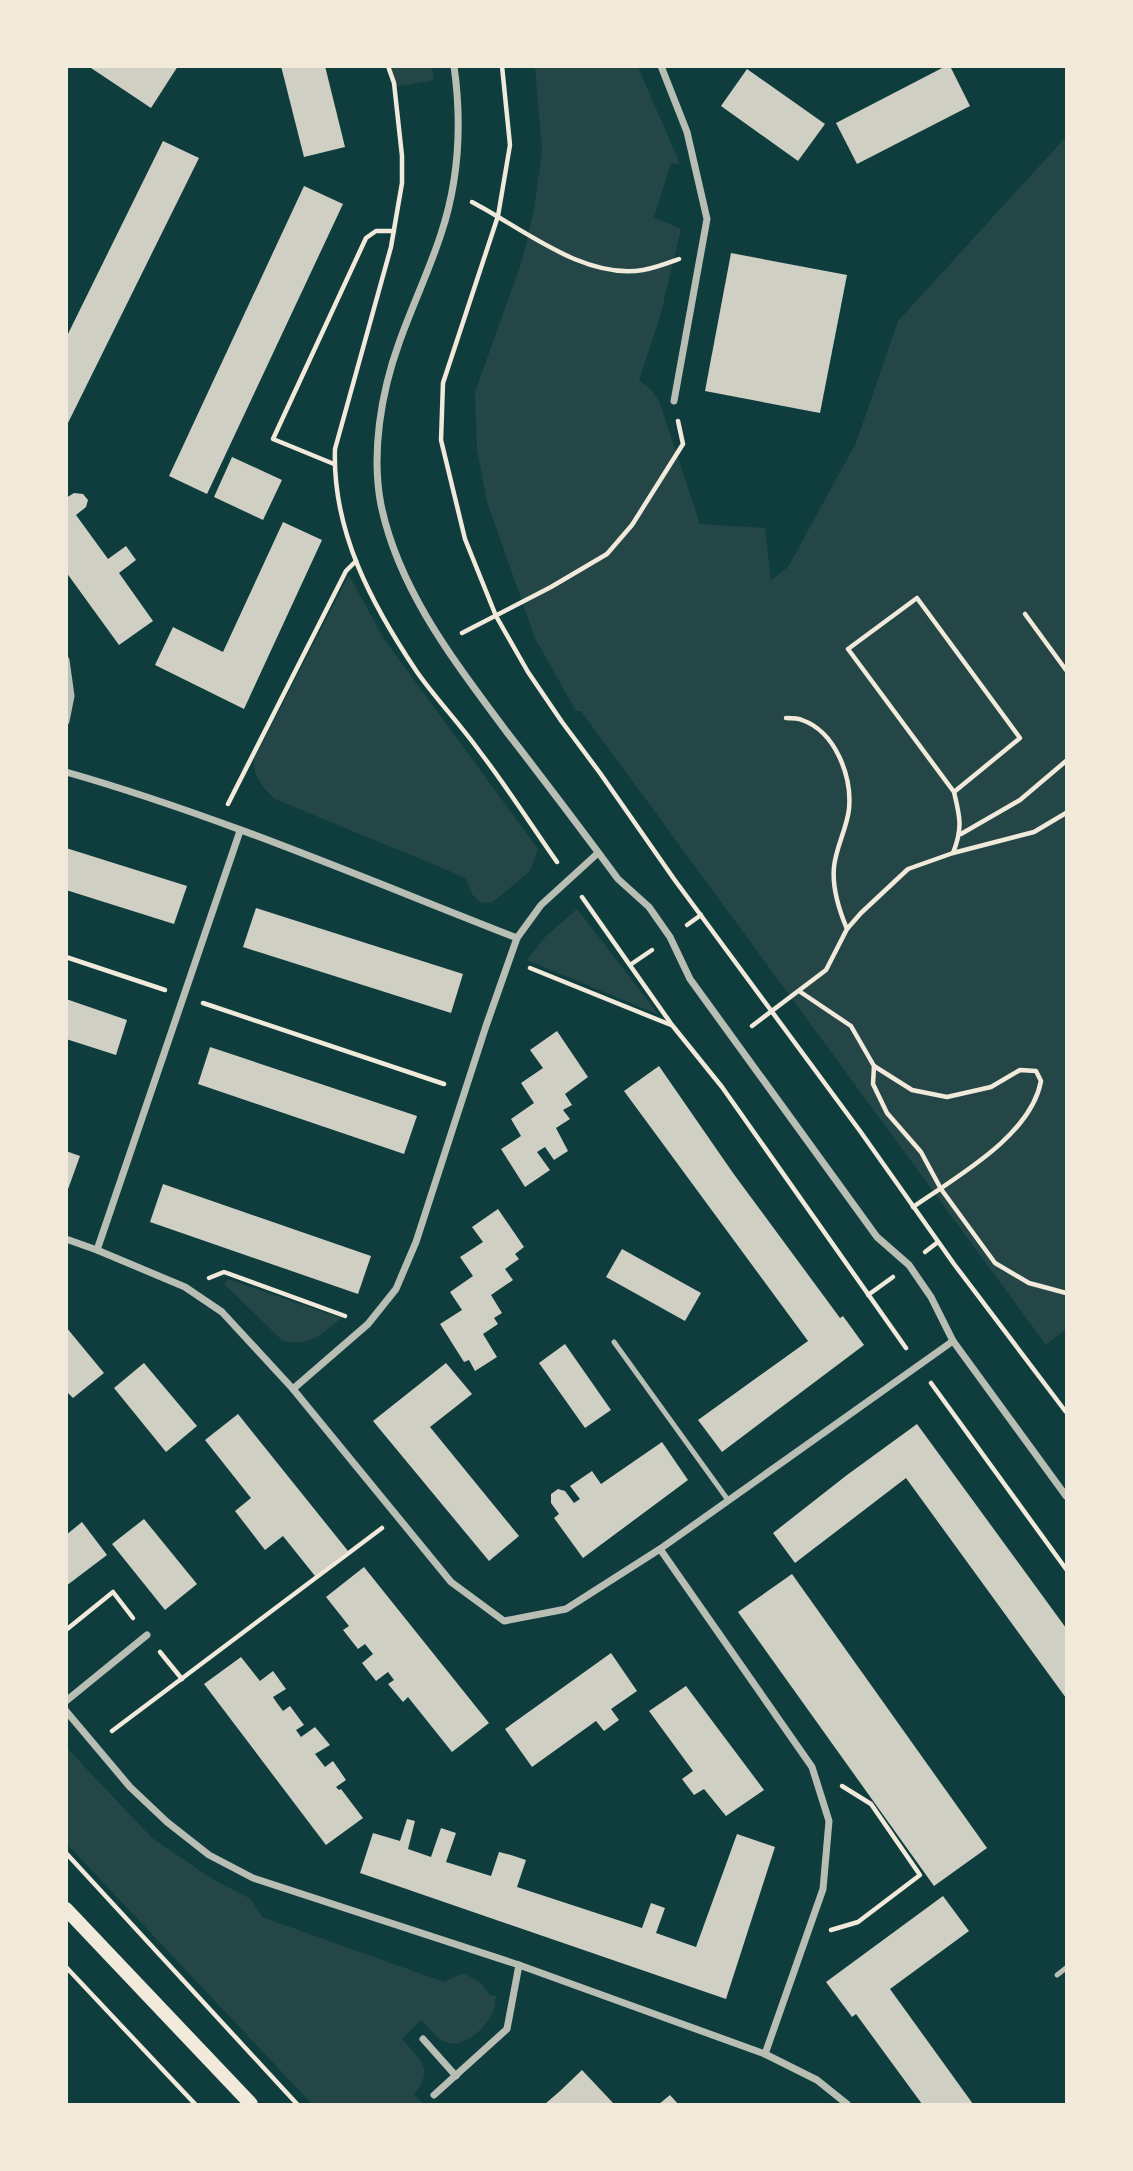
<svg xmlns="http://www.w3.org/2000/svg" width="1133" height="2171" font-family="'Titillium Web',sans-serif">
<rect width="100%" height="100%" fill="#0f3d3e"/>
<g fill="#244646">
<polygon points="388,67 432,67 434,80 395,87"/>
<polygon points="535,67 638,67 680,164 671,163 654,217 681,229 660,317 639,380 651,390 659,401 700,524 765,528 771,580 788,567 856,443 898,321 1066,137 1066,1329 1046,1345 581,711 576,711 535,638 487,502 477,449 475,392 522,261 534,210 542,151"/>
<path d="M349,575L384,639L538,849L530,871L493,902L481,903L472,894L466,879L447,870L275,799C262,787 253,777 254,759Z"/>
<polygon points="577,909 659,1015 527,960 545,937"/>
<path d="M228,1279L341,1318C324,1333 306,1349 282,1340L224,1284Z"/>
<path d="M66,1747L152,1838L214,1880L251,1899L262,1917L444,1982L464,1973L481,1983L490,1995L496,1996C495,2001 495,2007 493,2012C486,2028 464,2049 446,2042C436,2039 429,2027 421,2020L402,2039C419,2059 436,2068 414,2094L423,2104H312L67,1844Z"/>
</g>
<g fill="#cfcfc3">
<polygon points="88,66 178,66 151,108"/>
<polygon points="281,66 325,66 345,147 304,157"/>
<polygon points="946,66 950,66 970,106 857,164 836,123"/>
<polygon points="747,69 825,124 798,161 721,106"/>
<polygon points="163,141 199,158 66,427 66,338"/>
<polygon points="304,186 343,204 207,494 169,476"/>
<polygon points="731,253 847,275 820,413 705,391"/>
<polygon points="232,457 282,480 263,520 214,497"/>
<polygon points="74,493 83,494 88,500 86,507 76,515 108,559 126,546 136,560 119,573 153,621 119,645 66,572 66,498"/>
<polygon points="283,522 322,540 244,709 155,665 173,627 223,652"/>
<polygon points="66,848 187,886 174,924 66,890"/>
<polygon points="256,908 463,974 451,1013 243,947"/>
<polygon points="66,999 127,1020 116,1055 66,1039"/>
<polygon points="557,1031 588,1077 565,1094 572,1105 563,1110 570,1119 556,1128 568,1151 554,1160 545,1147 537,1152 550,1170 525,1187 501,1149 521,1136 511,1119 534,1103 521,1083 543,1068 530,1050"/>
<polygon points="210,1047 417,1116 404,1154 198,1084"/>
<polygon points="659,1066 733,1173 840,1318 843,1316 864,1345 722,1452 698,1420 808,1341 624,1091"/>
<polygon points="66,1151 80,1156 67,1192 66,1192"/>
<polygon points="163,1184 371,1256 358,1294 150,1222"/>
<polygon points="498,1209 524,1247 515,1254 519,1259 505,1269 513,1280 491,1295 502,1313 494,1318 498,1324 483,1334 497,1357 475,1371 469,1360 464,1362 440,1324 462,1310 450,1292 473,1276 460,1257 483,1242 472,1227"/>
<polygon points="622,1249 701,1293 685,1321 606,1277"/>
<polygon points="66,1327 104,1373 73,1398 66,1391"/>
<polygon points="565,1344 611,1410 585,1428 539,1363"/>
<polygon points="144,1363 197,1426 166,1452 114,1388"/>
<polygon points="446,1363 472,1394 430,1427 519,1536 489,1561 373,1421"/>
<polygon points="238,1414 348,1551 315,1576 283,1536 265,1550 235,1511 251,1498 205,1440"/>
<polygon points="917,1424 1066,1628 1066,1698 906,1478 795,1563 773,1533 847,1475"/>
<polygon points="662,1442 688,1480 583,1558 554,1518 559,1514 551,1503 551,1494 558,1489 565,1491 574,1503 580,1499 570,1486 592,1471 601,1484"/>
<polygon points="144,1519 197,1584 165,1610 112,1544"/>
<polygon points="82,1522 107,1555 66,1586 66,1535"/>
<polygon points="364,1567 489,1723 452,1752 408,1697 403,1702 388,1684 394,1680 388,1672 376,1681 362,1663 373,1654 365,1644 358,1649 343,1630 349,1626 326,1597"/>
<polygon points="792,1574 987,1848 934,1886 738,1612"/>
<polygon points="611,1653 637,1691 611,1709 619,1720 604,1731 596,1721 532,1767 505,1729"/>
<polygon points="241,1657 260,1681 273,1671 286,1689 273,1697 277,1703 283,1711 290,1706 304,1725 296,1730 301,1737 315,1727 330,1745 315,1754 325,1767 333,1761 346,1780 336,1787 339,1790 341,1789 363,1818 326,1845 204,1684"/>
<polygon points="686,1686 764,1790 726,1816 704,1789 694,1795 682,1779 693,1771 649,1711"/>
<polygon points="407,1819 415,1821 408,1849 431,1857 441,1828 456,1833 446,1862 491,1876 499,1852 511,1855 526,1860 517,1887 642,1928 651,1903 665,1908 656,1933 696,1947 737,1834 775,1847 726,1999 360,1873 373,1833 400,1841"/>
<polygon points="943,1896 969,1931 890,1989 973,2104 922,2104 856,2014 852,2017 826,1982"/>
<polygon points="582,2070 614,2104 545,2104 560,2091"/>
<polygon points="670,2095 678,2104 659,2104"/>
</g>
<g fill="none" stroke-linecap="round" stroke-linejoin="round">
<g stroke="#f1e9da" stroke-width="4.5">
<path d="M388,66L394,83L402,156V183L391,247L335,449C332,531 372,605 417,672C436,699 460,724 480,752C507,787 531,825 557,862"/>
<polyline points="502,66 510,145 498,216 443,383 441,440 465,539 496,616 528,672 562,722 600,773 674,879 860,1131 954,1264 1066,1412"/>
<path d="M472,202C522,228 584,280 643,270C655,268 668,263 679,259"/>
<polyline points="334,464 273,439 366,238 376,231 394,231"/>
<polyline points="1025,614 1066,670"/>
<polyline points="462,633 551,587 607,554 632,525 683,444 678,421"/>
<path d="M786,718C791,718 798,718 802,720C836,732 852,777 849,809C847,828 836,847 834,867C832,887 839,910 847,929"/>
<polyline points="228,804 346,571 356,561"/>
<polyline points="961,834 1020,800 1066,761"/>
<path d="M953,853C963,828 960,817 954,792L848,649L917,598L1020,738L954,792"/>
<polyline points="582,897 672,1025 722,1087 906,1348"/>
<polyline points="687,925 701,915"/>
<polyline points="66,957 165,990"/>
<polyline points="630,965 652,950"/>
<polyline points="530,968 671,1025"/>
<path d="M799,991L851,1026L874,1066L912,1090L947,1097L991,1087L1020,1070L1036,1071L1041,1081C1031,1136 956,1177 913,1207"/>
<polyline points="203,1003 444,1084"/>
<polyline points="752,1026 826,970 847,929 861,913 908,869 953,853 1034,832 1066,813"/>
<polyline points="874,1066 873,1084 887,1113 921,1152 941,1189 995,1263 1029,1283 1066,1293"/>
<polyline points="925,1252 938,1242"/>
<polyline points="209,1278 224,1272 345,1316"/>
<polyline points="868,1295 893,1277"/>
<polyline points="931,1383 1066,1569"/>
<polyline points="66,1630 113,1592 133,1618"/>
<polyline points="160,1652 182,1679"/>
<polyline points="112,1731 382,1528"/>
<polyline points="66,1853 297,2104"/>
<polyline points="831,1930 858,1922 920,1875 871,1804 842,1786"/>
<polyline points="66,1967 195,2104"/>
</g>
<g stroke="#b8beb3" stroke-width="5">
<polyline points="614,1342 728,1500"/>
<polyline points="1057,1975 1066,1968"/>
</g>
<g stroke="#b8beb3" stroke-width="7">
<path d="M454,66C462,123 459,180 441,234C429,271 412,306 399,343C381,393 371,453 381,505C399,591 455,662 506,731C544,780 581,829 618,879L649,907L670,937L690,979L877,1237L909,1265L931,1297L953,1341L1066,1496"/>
<polyline points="661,66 687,132 707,219 674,401"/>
<polyline points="66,660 71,696 66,721"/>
<path d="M66,772C220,816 368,880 517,938"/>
<polyline points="66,1239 97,1250 185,1287 222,1312 293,1389 451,1582 504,1621 566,1609 660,1549 953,1341"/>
<polyline points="97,1250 240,831"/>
<polyline points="293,1389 368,1324 396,1289 416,1242 486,1026 517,938 541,905 598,853"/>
<polyline points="660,1549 812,1767 829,1821 823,1889 765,2054"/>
<polyline points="66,1701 147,1635"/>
<polyline points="66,1711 130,1787 167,1822 209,1855 253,1878 519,1965 765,2054 817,2080 847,2104"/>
<polyline points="423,2039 456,2076"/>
<polyline points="434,2095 507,2029 519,1965"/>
</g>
<polyline stroke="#f1e9da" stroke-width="14" points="66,1909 251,2104"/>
</g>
<rect width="1133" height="2171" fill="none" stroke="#f1e9da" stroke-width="136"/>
</svg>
